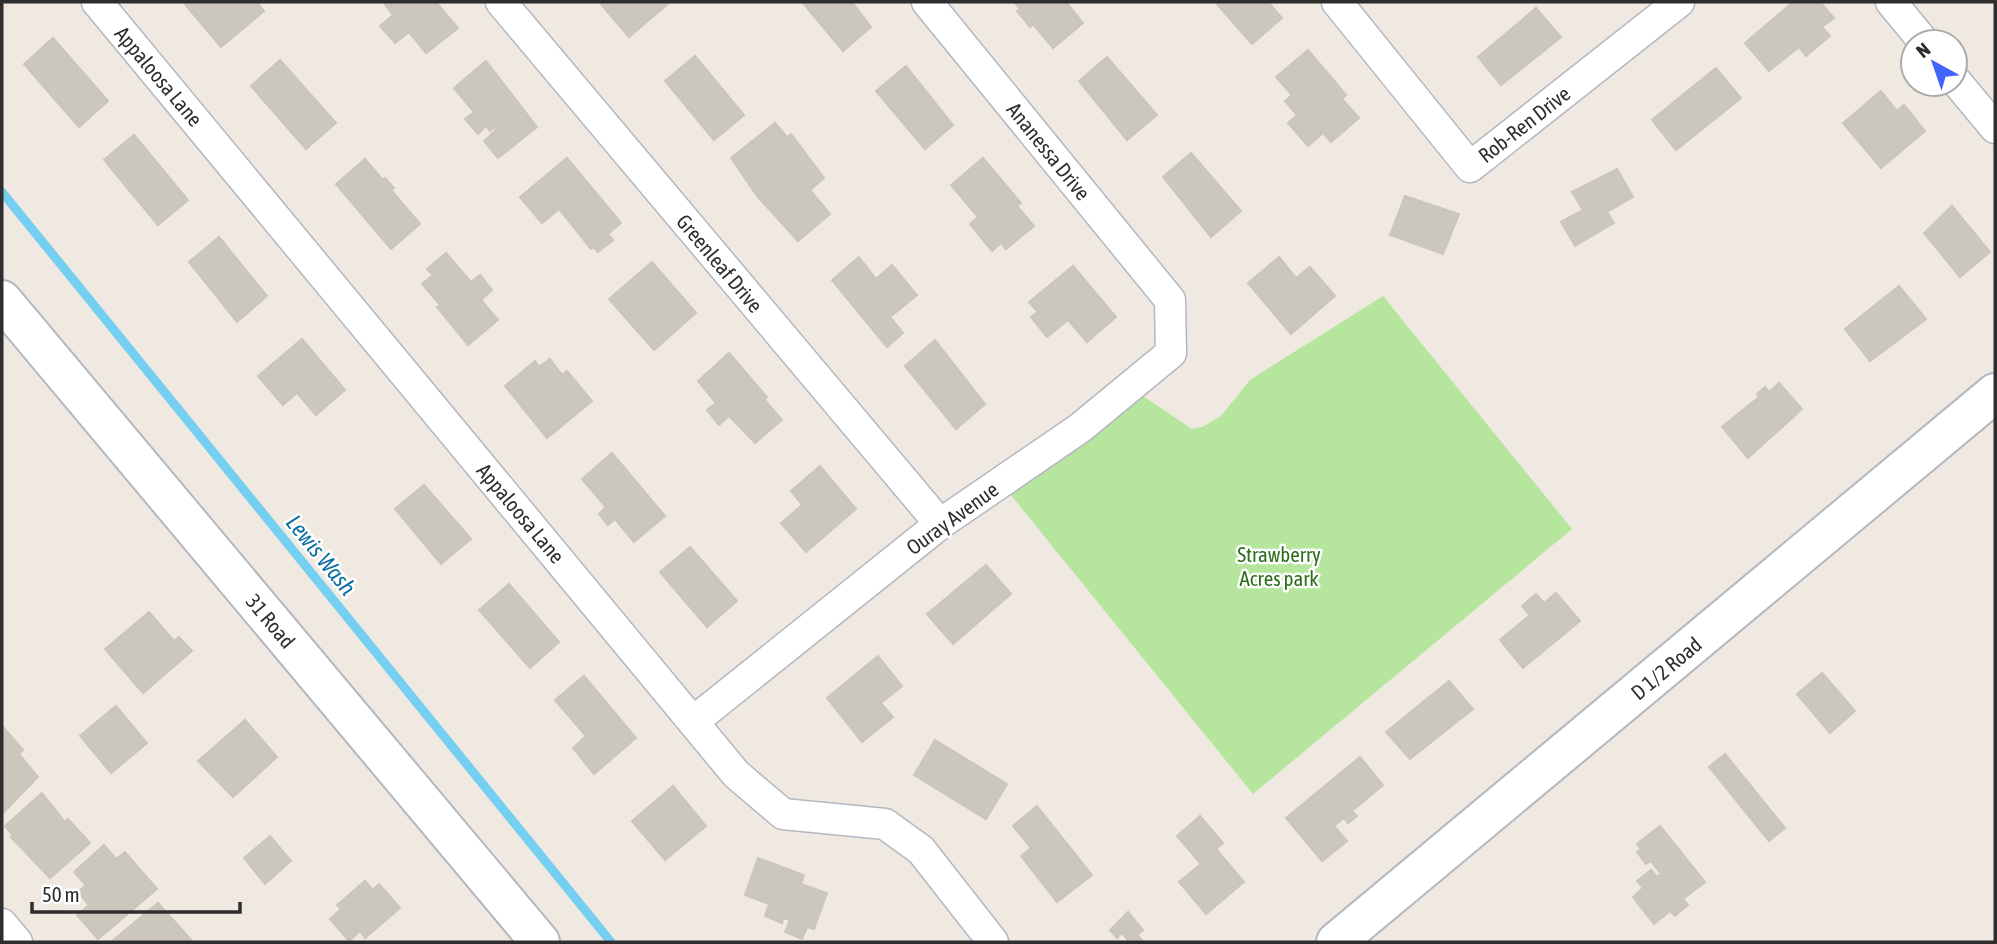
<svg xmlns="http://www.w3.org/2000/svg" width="1997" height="944" font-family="'Asap Condensed',sans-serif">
<rect width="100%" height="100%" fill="#efe9e1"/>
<polygon fill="#b6e59e" points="1383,296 1572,529 1253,794 1006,489 1143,396 1192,429 1202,427 1221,416 1250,380"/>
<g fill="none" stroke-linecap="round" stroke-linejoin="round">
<polyline stroke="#75cff0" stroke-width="9" points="2,192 611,942"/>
</g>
<g fill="#cbc7bf" stroke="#cbc5ba" stroke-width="2">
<polygon points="183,2 257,2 264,11 221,47"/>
<polygon points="383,2 436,2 458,28 426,53 409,32 395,43 380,26 393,15"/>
<polygon points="599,2 670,2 629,37"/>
<polygon points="802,2 852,2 871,27 843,51"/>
<polygon points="1014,2 1066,2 1083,23 1053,48 1033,24 1030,27 1017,11 1020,9"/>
<polygon points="1215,2 1268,2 1282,18 1252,44"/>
<polygon points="1793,2 1820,2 1834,18 1822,27 1830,36 1806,56 1799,47 1769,71 1745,43"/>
<polygon points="1536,8 1561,37 1501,85 1478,57"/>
<polygon points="53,38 108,101 79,127 24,64"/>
<polygon points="1308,50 1346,95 1342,99 1359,118 1331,142 1323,133 1308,146 1288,123 1297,115 1285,101 1292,95 1276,77"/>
<polygon points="695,56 744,115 714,140 665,81"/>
<polygon points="1107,57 1157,115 1127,140 1079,81"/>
<polygon points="280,60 336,123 306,149 251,86"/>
<polygon points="486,61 537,127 498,158 484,141 496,130 494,127 490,131 486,126 478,134 465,119 474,112 454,88"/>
<polygon points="906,66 953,125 925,149 876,91"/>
<polygon points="1716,68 1741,98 1676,150 1652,120"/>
<polygon points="1881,91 1897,111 1904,105 1925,131 1881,168 1843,123"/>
<polygon points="775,123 787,137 791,134 824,178 810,190 830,214 798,241 757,196 731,158"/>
<polygon points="134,135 188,200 158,225 104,160"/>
<polygon points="1191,153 1241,211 1211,237 1163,177"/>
<polygon points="567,158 621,223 608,234 613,240 598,252 594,247 591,249 559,209 542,223 520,197"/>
<polygon points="983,158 1021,203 1017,206 1034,226 1006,249 1001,243 992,251 970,224 978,217 951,185"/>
<polygon points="365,159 383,180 385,178 394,188 391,190 420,224 391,249 336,184"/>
<polygon points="1617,169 1633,197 1607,212 1614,223 1575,246 1561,222 1583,210 1572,192"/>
<polygon points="1405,196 1459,214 1443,254 1390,235"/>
<polygon points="1952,206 1990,252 1960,277 1924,233"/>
<polygon points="219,237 267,296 237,322 189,262"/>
<polygon points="446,253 471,282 480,275 492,290 481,300 498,320 468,345 437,307 440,305 422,284 433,275 427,269"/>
<polygon points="859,257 876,279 892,265 917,295 890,317 903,333 887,347 832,280"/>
<polygon points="1279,257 1296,278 1310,267 1335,296 1291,334 1248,283"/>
<polygon points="652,262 696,313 654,350 609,299"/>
<polygon points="1073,266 1116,317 1087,342 1068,320 1047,337 1031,317 1038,312 1029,302"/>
<polygon points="1899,286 1926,319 1870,361 1845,329"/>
<polygon points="302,339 345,390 316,415 297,393 283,405 258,376"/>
<polygon points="935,340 985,404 956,429 905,366"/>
<polygon points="729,353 767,397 764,399 782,420 755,443 729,416 719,425 707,410 716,403 698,381"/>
<polygon points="550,359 562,375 567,371 592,401 547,438 505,386 535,361 539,367"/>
<polygon points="1779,383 1802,409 1748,458 1722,427 1759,397 1757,394 1765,387 1769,392"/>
<polygon points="612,453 665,516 634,542 615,519 608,525 599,514 606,507 582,479"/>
<polygon points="820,466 856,509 806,552 781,523 802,505 791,491"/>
<polygon points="424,485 471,539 441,564 395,509"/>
<polygon points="690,547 737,601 707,627 660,572"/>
<polygon points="986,565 1011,594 953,644 927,614"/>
<polygon points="509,584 559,642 530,668 479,610"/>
<polygon points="1556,593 1580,621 1523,668 1500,640 1530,615 1522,606 1536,594 1544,603"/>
<polygon points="149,612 174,641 179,637 192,651 143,693 105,649"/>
<polygon points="878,656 902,686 881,703 893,717 862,742 827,698"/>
<polygon points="1822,673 1855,711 1830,733 1797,694"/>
<polygon points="584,676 636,738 594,774 573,748 586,736 555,700"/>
<polygon points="1449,681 1473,709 1410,759 1386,732"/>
<polygon points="116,706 147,743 111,773 80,736"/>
<polygon points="245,720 277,757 233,797 198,761"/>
<polygon points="3,727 23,750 19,754 38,777 2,814"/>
<polygon points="935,740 1007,784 986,819 914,775"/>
<polygon points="1725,754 1785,828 1769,841 1709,767"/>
<polygon points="1360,757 1383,785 1352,811 1357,816 1348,823 1344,818 1334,826 1347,841 1322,861 1286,818"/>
<polygon points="673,786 706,826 665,860 632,821"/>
<polygon points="42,793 65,822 68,819 90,843 50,878 11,837 13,836 5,826"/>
<polygon points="1037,806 1092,875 1057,902 1021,856 1031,848 1013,826"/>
<polygon points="1200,816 1223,843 1216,849 1244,882 1206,914 1179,882 1201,864 1177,836"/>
<polygon points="1660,826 1705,882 1683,899 1688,905 1675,916 1670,911 1654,924 1633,897 1643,888 1637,881 1651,870 1657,877 1661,874 1651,861 1646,864 1637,852 1641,849 1637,844"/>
<polygon points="270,836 291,861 265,884 244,858"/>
<polygon points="104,845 116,859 125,852 157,889 98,939 77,915 89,905 78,892 86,885 74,872"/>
<polygon points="758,858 804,875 801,884 827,893 814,929 807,927 802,939 785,932 790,920 783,918 782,923 765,916 769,904 745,895"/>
<polygon points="365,881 373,890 379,884 400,908 365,938 360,931 349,941 330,919 341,909 337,905"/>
<polygon points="158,903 193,942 111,942"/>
<polygon points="1128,912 1143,930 1137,935 1144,942 1126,942 1128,940 1122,933 1117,938 1110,930"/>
</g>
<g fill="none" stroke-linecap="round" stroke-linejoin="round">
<g stroke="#b4b7c1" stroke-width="33">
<g id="street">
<polyline points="97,2 736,774 783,814 885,824 921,850 993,942"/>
<polyline points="501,2 940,524"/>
<polyline points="1337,2 1470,167 1679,2"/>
<polyline points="1891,2 1924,42"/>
<polyline points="1955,80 1995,128"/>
<polyline points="694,721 940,524 1080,428 1171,353 1170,300 927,2"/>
<polyline points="2,924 17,942"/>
</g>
</g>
<g stroke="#b4b7c1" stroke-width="42">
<g id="secondary">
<polyline points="2,300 540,942"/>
<polyline points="1336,942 1995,393"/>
</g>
</g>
<use href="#street" stroke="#fff" stroke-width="30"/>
<use href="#secondary" stroke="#fff" stroke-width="38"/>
</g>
<g text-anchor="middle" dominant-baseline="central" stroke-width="5" stroke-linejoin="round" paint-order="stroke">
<g font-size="21" fill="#2e2e2e" stroke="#fff">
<text transform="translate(159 76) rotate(50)">Appaloosa Lane</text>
<text transform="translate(1524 124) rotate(-38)">Rob-Ren Drive</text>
<text transform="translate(1049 151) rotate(51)">Ananessa Drive</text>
<text transform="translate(720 263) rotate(50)">Greenleaf Drive</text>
<text transform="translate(521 513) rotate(50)">Appaloosa Lane</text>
<text transform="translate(952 518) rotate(-36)">Ouray Avenue</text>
<text transform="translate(271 621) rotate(50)">31 Road</text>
<text transform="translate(1666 668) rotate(-40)">D 1/2 Road</text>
</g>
<g font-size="21" fill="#2c6e1b" stroke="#fff">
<text x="1279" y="554">Strawberry<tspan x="1279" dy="24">Acres park</tspan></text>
</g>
<g font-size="23" font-style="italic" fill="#0d6fa3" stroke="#fff">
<text transform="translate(321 555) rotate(51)">Lewis Wash</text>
</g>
</g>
<rect width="1997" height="944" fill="none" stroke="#2e2e2e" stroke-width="7"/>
<g transform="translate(1934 63) rotate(320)"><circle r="33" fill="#ffffff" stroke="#ababab" stroke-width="2"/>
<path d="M0-5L12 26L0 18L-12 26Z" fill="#4264fb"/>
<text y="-10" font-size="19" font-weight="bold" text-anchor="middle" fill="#2e2e2e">N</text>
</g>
<path d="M32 902v10h208v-10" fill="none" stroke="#2e2e2e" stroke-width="3.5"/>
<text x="42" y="902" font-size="21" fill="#2e2e2e" stroke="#ffffff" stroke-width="5" paint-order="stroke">50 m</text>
</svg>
